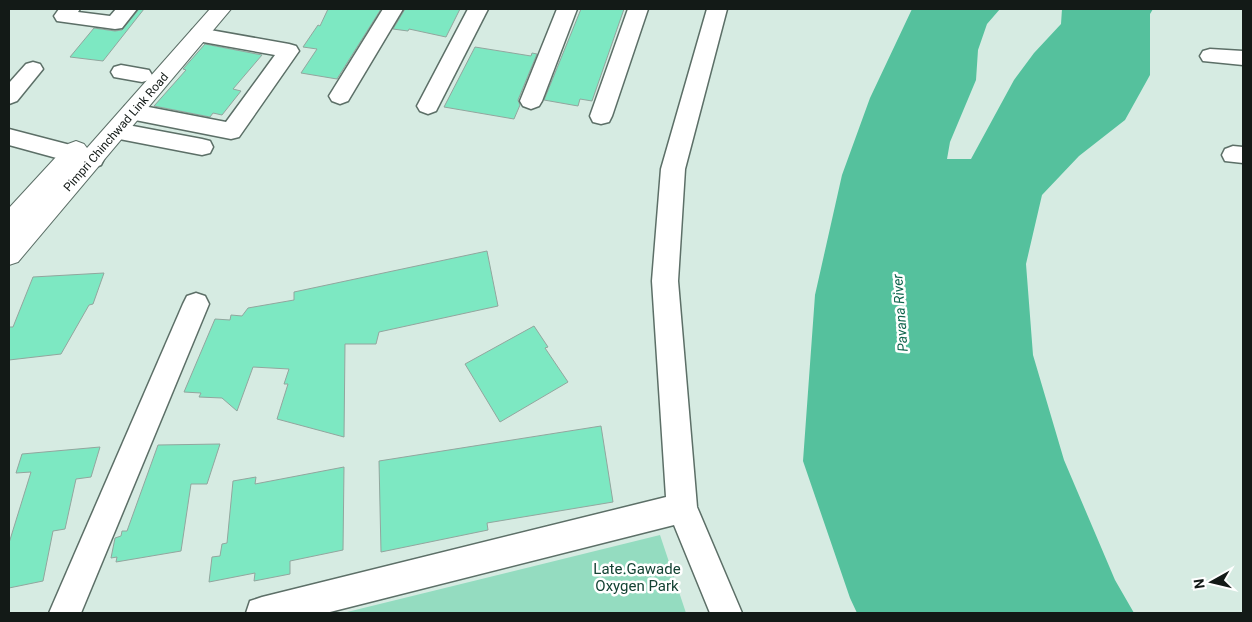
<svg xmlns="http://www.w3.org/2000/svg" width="1252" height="622" font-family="Roboto,sans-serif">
<rect width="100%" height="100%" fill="#d6ebe2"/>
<polygon fill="#94dcc0" points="660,535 686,613 343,613"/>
<polygon fill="#55c19d" points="912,9 1000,9 987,24 978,50 976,80 950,142 947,159 971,159 1014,80 1034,53 1061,24 1062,9 1153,9 1150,14 1150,75 1125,120 1079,156 1042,195 1026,264 1033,355 1064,460 1115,580 1134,613 857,613 850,598 803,461 815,295 842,175 870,98"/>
<g fill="#7de8c2" stroke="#92a69e">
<polygon points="139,9 144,9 103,61 70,57 94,28 115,31 122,30"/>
<polygon points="328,9 381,9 337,79 301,73 317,49 303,47 318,25 320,26"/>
<polygon points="405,9 460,9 446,37 409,29 408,31 393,29"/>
<polygon points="581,9 624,9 592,101 580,99 578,106 544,100"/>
<polygon points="205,44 262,55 233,89 241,91 222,115 213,113 210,117 154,106 186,70 183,69"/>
<polygon points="475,47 531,56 532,53 537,54 518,100 520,105 514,119 444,107"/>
<polygon points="487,251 498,306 379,332 376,344 345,344 344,437 277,419 288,384 284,384 289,369 253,367 237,411 222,398 199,397 201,393 184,392 215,319 230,320 231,315 242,316 248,308 294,300 294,292"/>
<polygon points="104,273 93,304 89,305 61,354 9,360 9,327 13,327 33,277"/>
<polygon points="534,326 548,347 545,348 568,382 500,422 465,364"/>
<polygon points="601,426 613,502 487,523 488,530 381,552 379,461"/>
<polygon points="220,444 207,484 191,484 181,551 116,562 117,557 111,558 115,538 121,536 122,531 127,531 158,445"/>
<polygon points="100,447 91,477 76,479 65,529 53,531 43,581 9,588 9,543 31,472 16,473 22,454"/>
<polygon points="344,467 343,550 290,561 290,574 254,581 255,573 209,582 212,557 220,556 222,544 227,543 233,481 256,477 255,484"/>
</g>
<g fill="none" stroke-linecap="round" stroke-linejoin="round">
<g stroke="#5c6f67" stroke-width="3">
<g id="minor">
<polygon points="59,9 80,9 78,12 110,16 116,9 137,9 122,28 115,29 57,21 54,16"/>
<polygon points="383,9 403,9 348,101 340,104 332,101 329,96"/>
<polygon points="468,9 488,9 436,111 428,114 420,111 417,106"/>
<polygon points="557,9 577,9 542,101 539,106 531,109 523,106 520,101"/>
<polygon points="628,9 648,9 612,116 609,122 601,124 593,122 590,116"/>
<polygon points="707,9 727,9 685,169 678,281 697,507 742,613 710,613 674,525 326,613 246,613 250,601 262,597 666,497 652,281 661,169"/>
<polygon points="199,28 289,44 296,46 299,51 239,137 231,139 125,118 122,112 125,106 133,104 226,122 275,55 192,40 189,35 192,30"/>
<polygon points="1210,49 1243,51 1243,65 1203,61 1200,56 1203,51"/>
<polygon points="33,62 40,64 43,69 17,101 9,104 9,83 26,64"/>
<polygon points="121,65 149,70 152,75 149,80 142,82 114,77 111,72 114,67"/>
<polygon points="117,123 202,139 210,141 213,147 210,153 202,155 109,137 106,131 109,125"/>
<polygon points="9,129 101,153 104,159 101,165 93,168 9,145"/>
<polygon points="1233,146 1243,147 1243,163 1225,161 1222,155 1225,149"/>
<polygon points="196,293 205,296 209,304 81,613 49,613 183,304 187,296"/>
</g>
</g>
<g stroke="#5c6f67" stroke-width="2">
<polygon id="major" points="210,9 231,9 18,262 9,265 9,208 68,144 76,141 84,144 87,148"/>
</g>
<use href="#minor" fill="#fff" fill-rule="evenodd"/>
<use href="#major" fill="#fff" fill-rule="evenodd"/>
</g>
<g text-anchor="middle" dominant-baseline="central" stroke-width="5" stroke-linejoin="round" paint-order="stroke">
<g font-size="12" fill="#131a17" stroke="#fff">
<text transform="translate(116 132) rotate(-49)">Pimpri Chinchwad Link Road</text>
</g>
<g font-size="14" font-style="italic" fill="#10654d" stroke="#fff">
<text transform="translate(900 313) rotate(-94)">Pavana River</text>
</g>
<g font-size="15" fill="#144334" stroke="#fff">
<text x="637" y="569">Late.Gawade<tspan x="637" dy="17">Oxygen Park</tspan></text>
</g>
</g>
<rect width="1252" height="622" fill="none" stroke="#131a17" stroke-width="20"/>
<g transform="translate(1212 582) rotate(262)" stroke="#ffffff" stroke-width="4" paint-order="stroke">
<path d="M0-4L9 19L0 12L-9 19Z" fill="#131a17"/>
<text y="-8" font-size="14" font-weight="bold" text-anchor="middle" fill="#131a17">N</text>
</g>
</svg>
